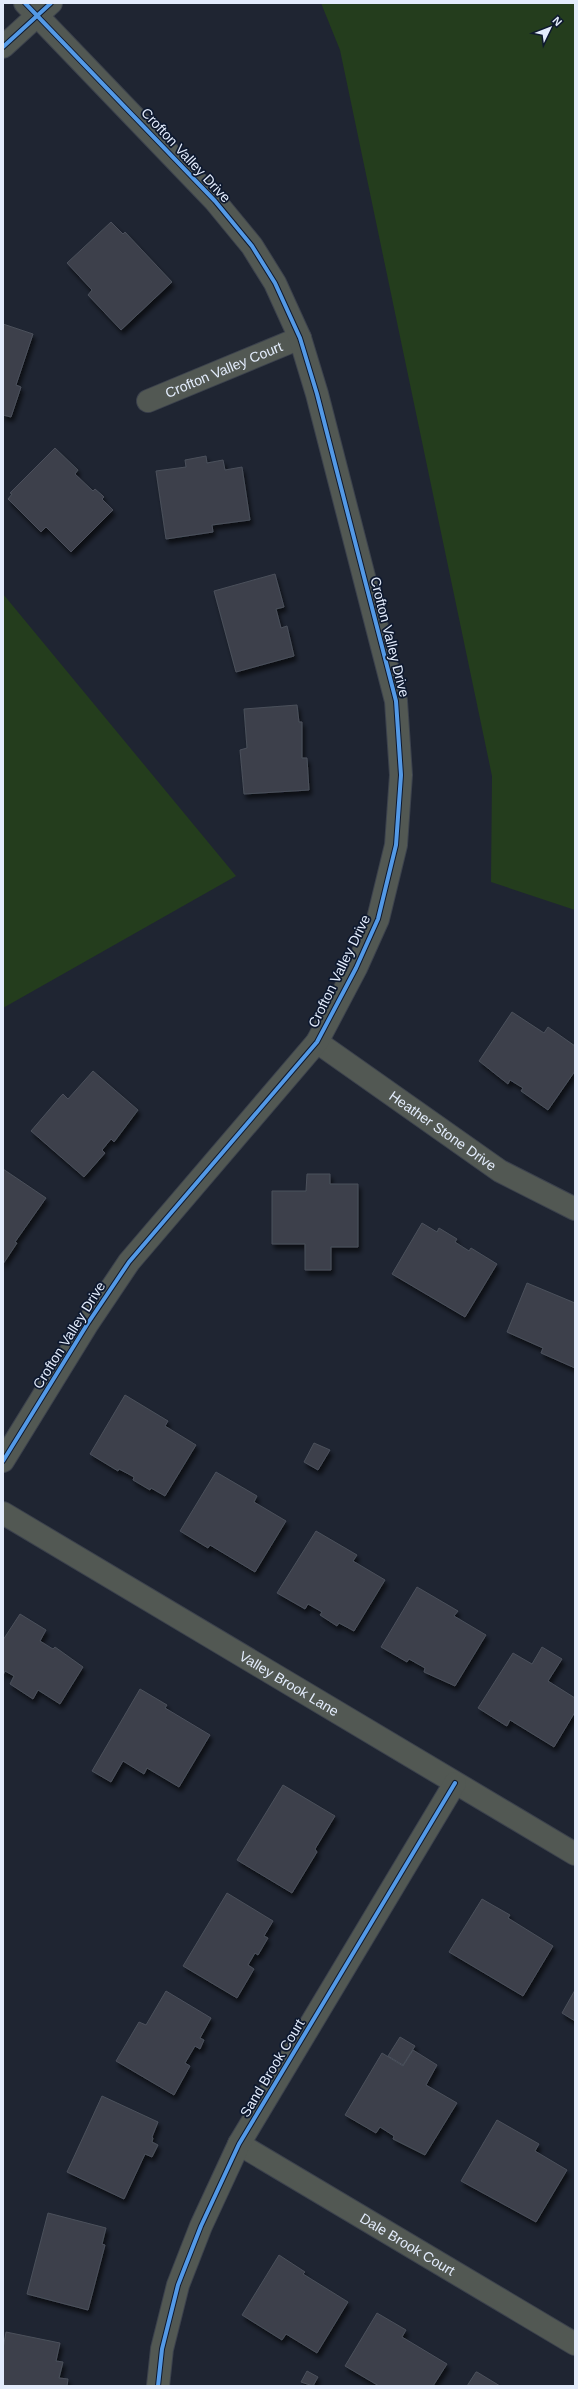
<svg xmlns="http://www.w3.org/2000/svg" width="578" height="2389" font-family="Arial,sans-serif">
<defs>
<filter id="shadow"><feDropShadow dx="2.5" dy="4.5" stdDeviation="2" flood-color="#0009"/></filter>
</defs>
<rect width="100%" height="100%" fill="#1f2532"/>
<g fill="#243d1d">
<polygon points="321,3 575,3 575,910 491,882 492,776 340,50"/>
<polygon points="3,594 236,876 3,1008"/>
</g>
<g fill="#3c414c" stroke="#4b505b" filter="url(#shadow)">
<polygon points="111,222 123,234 125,232 172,282 121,330 88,295 92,290 67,263"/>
<polygon points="3,324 33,334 16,385 21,387 11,417 3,415"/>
<polygon points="55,448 78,470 75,474 93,491 95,489 102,495 104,497 102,499 113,510 71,552 46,527 41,532 8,499 12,494 10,493"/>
<polygon points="206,456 207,463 223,460 225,470 242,467 250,520 212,525 213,532 166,539 156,471 186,467 185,460"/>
<polygon points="275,574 284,607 276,609 281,628 287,626 294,656 236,672 214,591"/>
<polygon points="297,705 299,722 302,722 302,758 307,758 309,790 244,794 240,750 247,748 244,709"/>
<polygon points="512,1012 544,1033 548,1027 575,1046 575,1071 548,1110 521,1091 523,1088 510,1080 508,1084 479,1061"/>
<polygon points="93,1071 138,1110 114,1142 111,1139 102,1150 105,1153 84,1177 31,1131 61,1096 63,1094 68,1099"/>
<polygon points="3,1169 46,1198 15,1242 17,1243 3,1264"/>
<polygon points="307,1174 330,1174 330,1184 358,1184 358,1247 331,1247 331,1270 305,1270 305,1244 272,1244 272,1191 306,1191"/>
<polygon points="422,1223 437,1232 439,1228 457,1239 455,1242 469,1251 471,1248 497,1264 465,1317 392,1274"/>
<polygon points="527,1283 575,1303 575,1368 541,1353 543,1348 507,1332"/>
<polygon points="125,1395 168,1421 165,1426 196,1445 165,1496 151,1488 150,1490 133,1480 134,1477 119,1469 118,1471 90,1454"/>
<polygon points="314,1443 330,1450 318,1470 304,1462"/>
<polygon points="216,1472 257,1496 254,1502 286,1521 255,1572 210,1545 208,1548 180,1531"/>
<polygon points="316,1531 357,1555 353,1561 385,1580 354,1631 339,1623 337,1626 320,1615 322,1612 308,1604 305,1609 277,1593"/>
<polygon points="417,1587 458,1611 454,1616 486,1635 455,1686 424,1672 425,1668 409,1659 407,1662 381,1647"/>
<polygon points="20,1614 46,1630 40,1641 53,1649 55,1647 83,1667 60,1704 38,1690 33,1699 10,1684 14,1676 5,1671 3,1675 3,1640"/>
<polygon points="542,1647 562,1659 548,1681 575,1698 575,1712 554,1747 510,1720 507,1726 505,1725 478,1708 513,1653 532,1664"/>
<polygon points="140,1689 167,1705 165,1708 210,1735 179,1787 147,1768 144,1774 123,1761 111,1782 92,1771"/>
<polygon points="283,1785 335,1816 315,1849 317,1852 292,1893 237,1860"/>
<polygon points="227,1893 273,1921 264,1936 268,1938 258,1955 255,1953 248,1965 254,1969 237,1998 183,1966"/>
<polygon points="482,1899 510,1915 508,1918 553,1946 523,1996 449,1952"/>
<polygon points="575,1990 575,2021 562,2013"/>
<polygon points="166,1991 211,2018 200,2038 204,2040 200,2049 195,2046 185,2063 190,2066 174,2095 116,2061 139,2022 146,2025"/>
<polygon points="400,2037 415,2046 403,2065 388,2056"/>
<polygon points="413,2050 437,2065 426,2085 457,2103 425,2155 393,2139 394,2136 380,2127 376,2133 345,2115 382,2053 403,2066"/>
<polygon points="102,2096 158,2122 152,2137 153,2138 152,2142 158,2145 152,2157 145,2154 124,2199 67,2172"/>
<polygon points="497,2120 539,2144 535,2151 567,2170 536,2222 461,2181"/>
<polygon points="48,2213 106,2228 102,2244 105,2245 88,2310 27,2294"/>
<polygon points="279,2255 305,2272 303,2274 348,2302 317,2353 286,2334 282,2340 242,2315"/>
<polygon points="377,2313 406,2330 402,2337 447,2364 433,2386 379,2386 345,2366"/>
<polygon points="6,2332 60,2343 56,2361 63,2362 59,2378 68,2379 67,2386 3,2386 3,2349"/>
<polygon points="307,2371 318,2377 313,2386 301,2382"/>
<polygon points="476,2372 477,2372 500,2386 467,2386"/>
</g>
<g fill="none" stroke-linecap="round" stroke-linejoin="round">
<g stroke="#3c424d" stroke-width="24">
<g id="minor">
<path id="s1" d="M148,401L300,338"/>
<path id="s2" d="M317,1042L500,1171L575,1209"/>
<polyline points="3,1461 88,1323 129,1262 317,1042 356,968 378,919 396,845 401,775 396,701 317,394 300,338 275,283 252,246 215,201 25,3"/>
<path id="s3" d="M3,1513L575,1854"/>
<path id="s4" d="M239,2144L575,2344"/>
<polyline points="158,2386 162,2349 178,2285 201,2226 239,2144 455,1783"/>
</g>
</g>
<g stroke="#3c424d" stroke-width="24">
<polyline id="tertiary" points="3,47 51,3"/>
</g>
<use href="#minor" stroke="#525853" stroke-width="22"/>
<use href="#tertiary" stroke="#525853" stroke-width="22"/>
<g stroke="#0e192f" stroke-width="6">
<g id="cycleway">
<polyline points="3,47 51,3"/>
<polyline points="3,1461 88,1323 129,1262 317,1042 356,968 378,919 396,845 401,775 396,701 317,394 300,338 275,283 252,246 215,201 25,3"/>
<polyline points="158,2386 162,2349 178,2285 201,2226 239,2144 455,1783"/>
</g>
</g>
<use href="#cycleway" stroke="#5399e6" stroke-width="4"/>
</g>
<g text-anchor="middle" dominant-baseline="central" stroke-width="3.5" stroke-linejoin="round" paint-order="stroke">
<g font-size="14" fill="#e3ecfc" stroke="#0e192f">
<text transform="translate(186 155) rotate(47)">Crofton Valley Drive</text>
<text stroke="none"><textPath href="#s1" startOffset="82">Crofton Valley Court</textPath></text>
<text transform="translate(390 637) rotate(76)">Crofton Valley Drive</text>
<text transform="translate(339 971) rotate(-64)">Crofton Valley Drive</text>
<text stroke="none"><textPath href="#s2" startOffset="154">Heather Stone Drive</textPath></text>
<text transform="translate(69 1335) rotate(-58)">Crofton Valley Drive</text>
<text stroke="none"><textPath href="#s3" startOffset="333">Valley Brook Lane</textPath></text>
<text transform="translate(272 2068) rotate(-59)">Sand Brook Court</text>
<text stroke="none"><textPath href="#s4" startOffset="196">Dale Brook Court</textPath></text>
</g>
</g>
<rect width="578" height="2389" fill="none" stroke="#e3ecfc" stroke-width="8"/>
<g transform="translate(550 28) rotate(47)" stroke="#0e192f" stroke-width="3" paint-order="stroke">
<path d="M0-3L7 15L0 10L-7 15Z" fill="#e3ecfc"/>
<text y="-6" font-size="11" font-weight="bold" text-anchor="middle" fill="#e3ecfc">N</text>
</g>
</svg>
